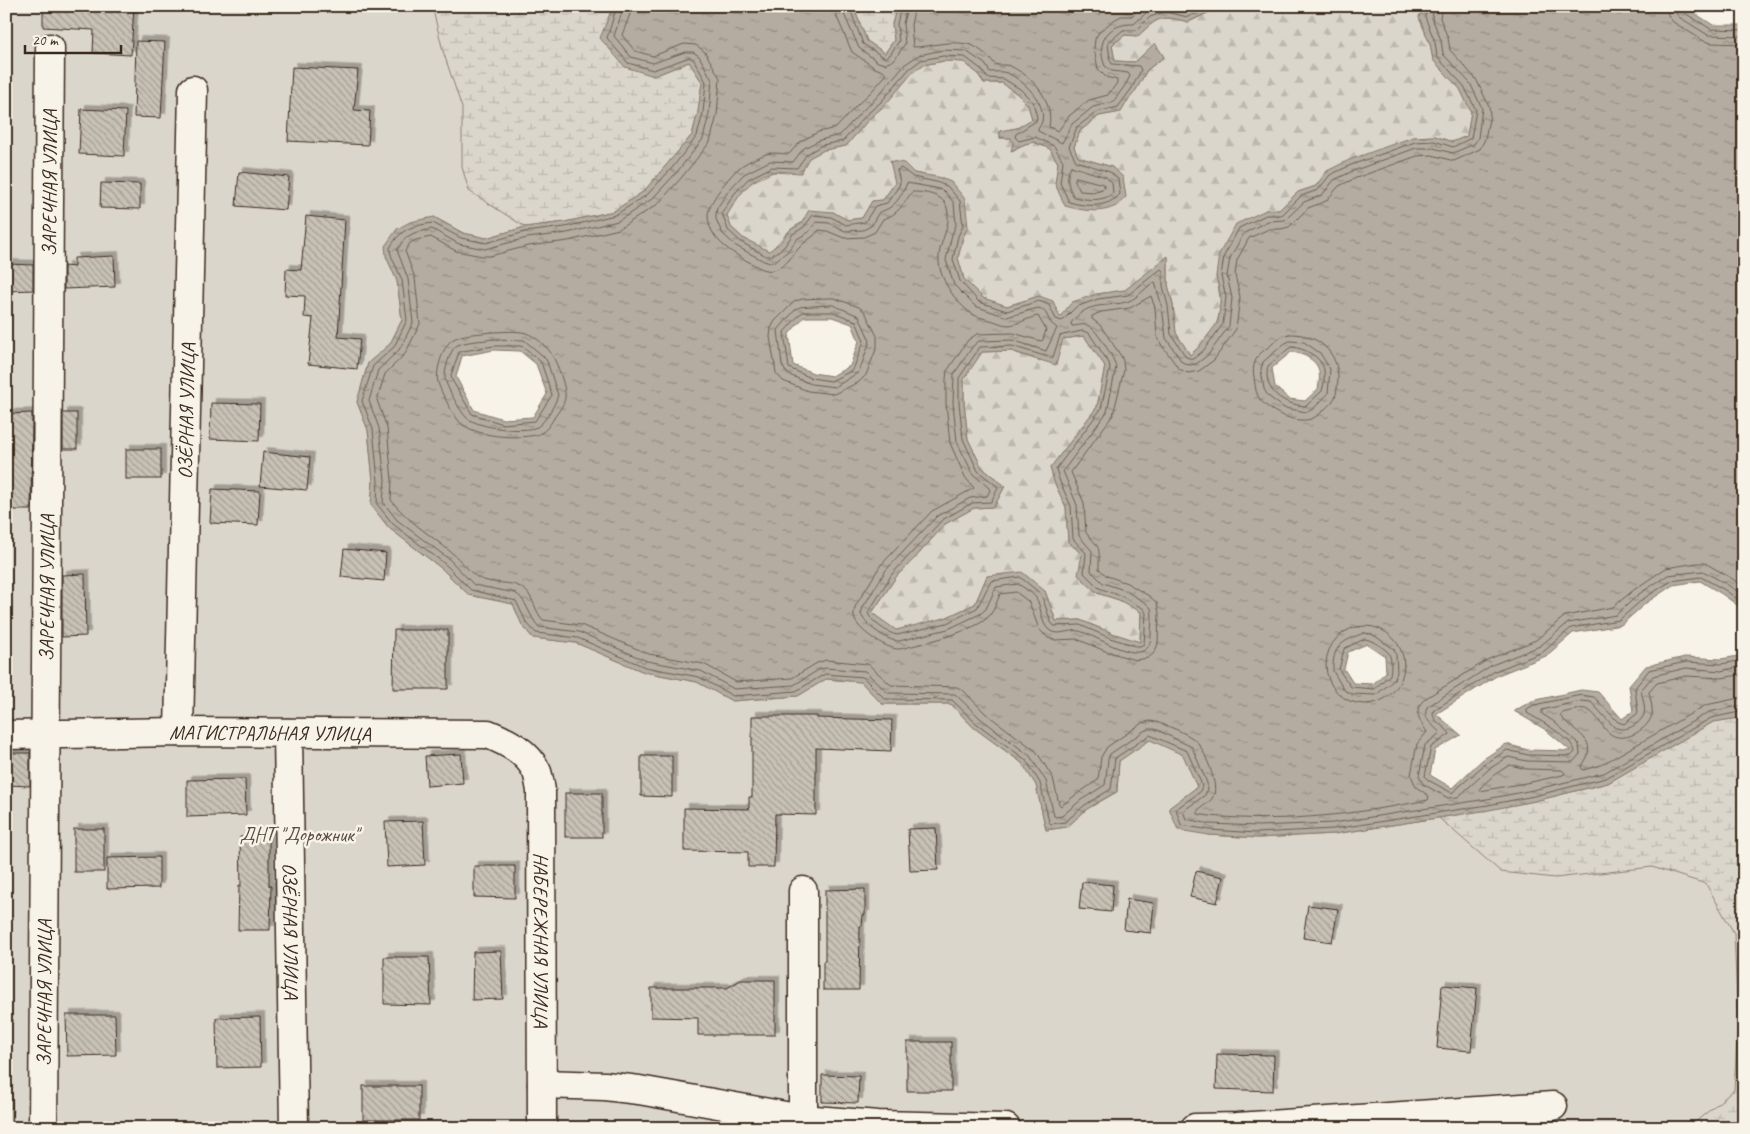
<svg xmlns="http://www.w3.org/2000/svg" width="1750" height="1134" font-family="Caveat,sans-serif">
<defs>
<pattern id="forest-firs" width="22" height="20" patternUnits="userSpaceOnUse" patternTransform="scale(1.25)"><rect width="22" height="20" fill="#dbd6cb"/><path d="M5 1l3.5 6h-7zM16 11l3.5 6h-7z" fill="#bdb8ae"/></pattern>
<pattern id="wetland-marsh" width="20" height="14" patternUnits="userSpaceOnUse" patternTransform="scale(1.25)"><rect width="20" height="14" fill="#dbd6cb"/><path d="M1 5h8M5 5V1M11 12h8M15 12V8" fill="none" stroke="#bdb8ae"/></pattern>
<pattern id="water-ripples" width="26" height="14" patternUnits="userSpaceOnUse" patternTransform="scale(1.25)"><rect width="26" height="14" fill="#b4aca0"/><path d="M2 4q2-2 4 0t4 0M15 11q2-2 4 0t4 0" fill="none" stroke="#948c82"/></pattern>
<pattern id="building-back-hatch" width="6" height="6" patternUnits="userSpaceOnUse" patternTransform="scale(1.25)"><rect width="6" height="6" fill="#c8c1b6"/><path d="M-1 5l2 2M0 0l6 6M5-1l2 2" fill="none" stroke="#a49d93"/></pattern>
<filter id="shadow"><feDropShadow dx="4.5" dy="-4.5" stdDeviation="0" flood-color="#0004"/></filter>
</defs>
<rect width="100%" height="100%" fill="#f7f3e8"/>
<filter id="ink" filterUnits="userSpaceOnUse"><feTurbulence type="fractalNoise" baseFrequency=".02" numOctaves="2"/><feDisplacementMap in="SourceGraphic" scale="10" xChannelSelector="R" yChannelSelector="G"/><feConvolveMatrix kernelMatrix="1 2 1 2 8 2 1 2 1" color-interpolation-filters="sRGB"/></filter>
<g filter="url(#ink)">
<polygon fill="#dbd6cb" stroke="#8b8074" points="13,6 490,6 525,227 486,238 463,233 434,217 386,256 397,281 402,320 390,344 368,363 357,402 368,430 373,481 371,505 389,528 441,568 469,595 513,604 522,625 533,638 576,643 644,672 697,682 732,701 798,696 826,679 861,682 882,704 951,704 973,727 1022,763 1036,785 1046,830 1067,827 1087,809 1117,792 1119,761 1150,739 1184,755 1197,787 1169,808 1209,835 1258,838 1334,834 1489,810 1744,734 1744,1128 6,1128 6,8"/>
<g fill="url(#forest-firs)" stroke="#8b8074">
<path d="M1222,6L1243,8L1244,6H1424L1419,17L1430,44L1433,60L1460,89L1471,112L1467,136L1452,142L1435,136L1413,137L1327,171L1316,186L1298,192L1279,210H1265L1216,276C1225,313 1220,330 1190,355L1176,333L1173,305L1168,285V257L1125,290L1097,294L1060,317L1039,296L1007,306L983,298L964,279L958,258L963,237L968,227L924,175L914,173L904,163L895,183L883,200L872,201L862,218L847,220L833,212C819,217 799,221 789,231C782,238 777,245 769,252L743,238L731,227L727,215L738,197L750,183L773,172L789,173L809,158L824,150L846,146L870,118L885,105L913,72L923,65L944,61L964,62L977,73L984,83H1002L1016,93L1028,105L1032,119L1017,128L1000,131V138H1011L1013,144L1012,151L1025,144L1034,142L1050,149L1058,163L1055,184L1112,167L1078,157L1074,147L1080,131L1099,116L1121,112L1128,100L1136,90L1147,70L1164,57L1135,62L1115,61L1112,45L1125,35L1138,36C1159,16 1161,15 1189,22Z"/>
<polygon points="1084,336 1105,366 1097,407 1050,468 1055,484 1066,507 1068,542 1082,554 1097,593 1119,600 1141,612 1140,642 1112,633 1080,620 1056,621 1045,591 987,576 975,604 945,618 896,631 872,613 896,577 916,557 945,524 974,508 994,507 1005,486 982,468 968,439 964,403 964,379 982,352 1011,351 1040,361 1063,339"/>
</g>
<g fill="url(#wetland-marsh)" stroke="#8b8074">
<polygon points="432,6 613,6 601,38 654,76 689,62 702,82 698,112 692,135 644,191 614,211 565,222 525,227 469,191 462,167 462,108 443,51"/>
<polygon points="853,6 897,6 892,24 894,40 885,53 867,41"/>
<polygon points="1744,715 1744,1128 1688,1128 1734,1090 1738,1024 1734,933 1706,884 1652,867 1555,878 1501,872 1439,818 1535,801 1608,783 1713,722 1739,718"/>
</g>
<g fill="url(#water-ripples)" stroke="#84786c" fill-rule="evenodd">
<path d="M613,6H853L867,41L885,53L894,40L892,24L897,6H1222L1188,22C1161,15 1159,16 1138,36L1125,35L1112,45L1115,61L1135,62L1155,43L1164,57L1147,70L1136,90L1128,100L1121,112L1099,116L1080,131L1074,147L1078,157L1112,167L1123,177L1126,197C1122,200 1118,206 1114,207C1099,214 1080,210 1065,206L1055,184L1058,163L1050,149L1034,142L1025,144L1011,151L1013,144L1011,138H1000V131L1017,128L1032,119L1028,105L1016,93L1002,83H984L977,73L964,62L944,61L923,65L913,72L885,105L870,118L846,146L824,150L809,158L801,173C792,173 780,170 772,172C750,177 738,197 727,215L731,227L743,238L769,251L780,243L789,231L801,224L809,210L833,212L847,220L862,218L872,201L883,200L895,183L890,161L904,163L914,173L938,177L951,182L965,199L968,227L963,237L958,258L964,279L983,298L1007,306L1039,296L1053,301L1060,317L1072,302L1097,294L1125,290L1168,256V285L1173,305L1176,333L1190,355L1199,347L1218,322L1221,297L1216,276L1219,254L1236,224L1266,210H1279L1298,192L1316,186L1327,171L1349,160L1413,137L1435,136L1452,142L1467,136L1471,112L1460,89L1433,60L1430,44L1419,17L1424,6H1683L1713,25H1744V610L1722,594L1700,581L1673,585L1646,603L1621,625L1573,633L1546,656L1498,675L1436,714L1461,735L1435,750L1430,775L1452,788L1482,760L1506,744L1528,750L1571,751L1546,730L1514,711L1532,701L1581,690L1598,692L1622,719L1633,711L1629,686L1646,666L1685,657L1721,659L1744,655V715L1739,718L1713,722L1608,783L1535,801L1489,810L1334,834L1258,838L1209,835L1178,830L1169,808L1197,787L1183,755L1150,740L1119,761L1117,791L1087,809L1067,827L1046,830L1036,785L1022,763L973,727L951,704H882L861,682L826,679L798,696L732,701L697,682L644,672L576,643L533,638L522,625L513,604L469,595L441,568L389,528L371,505L373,481L368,430L357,402L368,363L390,344L402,320L397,281L386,256L385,246L397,229L410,222L434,217L463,233L486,238L525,227L565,222L614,211L644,191L692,135L698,112L702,82L689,62L654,76L625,67L600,38ZM804,317H832L852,324L859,341L850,366L832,376L813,373L793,365L789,334ZM1084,336L1105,366L1097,407L1050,468L1055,484L1066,507L1068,542L1082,554L1078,575L1097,593L1119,600L1141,612L1140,642L1112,633L1080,620L1056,621L1045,591L1022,572L987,576L975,604L945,618L896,630L872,613L896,577L916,557L945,524L974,508L994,507L1005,486L982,468L968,439L964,403V379L982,352L1011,351L1056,365L1063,339ZM494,350L520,351L536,364L547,394L533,417L503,419L474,410L456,377L462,356ZM1291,352C1302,353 1318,360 1319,372C1320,377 1319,384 1318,389L1305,401L1289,399L1275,387L1272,368ZM1367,644L1385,656L1386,672L1373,684L1353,683L1344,669L1348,652Z"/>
<polygon points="6,1063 9,1065 13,1113 12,1128 6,1128"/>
</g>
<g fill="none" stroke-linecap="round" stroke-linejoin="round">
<g stroke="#6b5e52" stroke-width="1">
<path d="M617,6L607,38L628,63L653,70L690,57L694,60L706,82L703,113L697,136L672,168L647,195L615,215L565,227L525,232L486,243L461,238L433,223C412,226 401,228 390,248L391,255L402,280L407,320L394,347L373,366L362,401L373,429L378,481L377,504L393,524L445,564L471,590L516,601L526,622L536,633L578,638L645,667L699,677L733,696L796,691L825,674L863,677L885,699L952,700L976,723L1026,760L1040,783L1049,822L1051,824L1065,822L1085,805L1111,789L1115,758L1150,735L1187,751L1202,785L1200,792L1176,809L1181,825L1210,830L1257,833L1333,829L1488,805L1534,796L1606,778L1711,718L1744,711"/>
<path d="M624,6L614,36L631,57L653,63L685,52H693L699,56L712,80L709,114L703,139L677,172L652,199L618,221L567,233L527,238L485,249L459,244L432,229L414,233L405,238L397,250L408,279L413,323L399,350L378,370L369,401L379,428L385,480L383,502L397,520L449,559L474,585L515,593C526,598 529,617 539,627L579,632L647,661L701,671L734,689L794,685L820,669L826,668L865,671L888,693L955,694L980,718L1030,756L1046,781L1054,816L1056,817L1062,816L1081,800L1105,785L1108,760L1110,754L1144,731L1149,729H1155L1192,747L1207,783L1208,789L1205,795L1183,811L1186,819L1210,824L1258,826L1333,823L1487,799L1533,790L1604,773L1709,712L1744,705"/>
<path d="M631,6L630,14L622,35L635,51L653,56L684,44L696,45L705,52L720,78L717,115L710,142L682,177L658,204L619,229L568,241L528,246L490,256H482L456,251L431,237L416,240L410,243L405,251L415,278L420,324L405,354L385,374L377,400L387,428L392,480L391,500C408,522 431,535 452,553C461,560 468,571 477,577C491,586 513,579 525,590C534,598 535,612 543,620L581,625L649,654L704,664L736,682L792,678L817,663L826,660L868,664L891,685L957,687L964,691L985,713L1036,751L1053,778L1059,804L1061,806L1077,794L1098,780L1101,757L1107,747L1142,723L1150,721L1156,722C1168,726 1185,732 1195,740C1204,747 1218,784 1214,794C1212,802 1204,805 1198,810V814C1211,817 1226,817 1240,818C1303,821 1366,812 1428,800L1429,796L1416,787L1411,775L1417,744L1427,732C1419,719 1412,710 1426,698L1489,659L1536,640L1565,616L1613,607L1635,589L1666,568L1697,563H1705L1731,578L1744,587"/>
<path d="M835,6L836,15L852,52L875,68L885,72L886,75L871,92L857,105L836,128L818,132L800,142L789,154C782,154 774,152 766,154C758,157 746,162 739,168C729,176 708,203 708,215C708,239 731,252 749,262C757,266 764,272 774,270C788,266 793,253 802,245C808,239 814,237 819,230L827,231L844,238L864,237L875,232L883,219C898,215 903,204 912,192C924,192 944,194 947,208C952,225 940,240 939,256C937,277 956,303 972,314C979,318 987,319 994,321C999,323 1004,325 1009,325C1019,324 1028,318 1038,316L1046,330L1043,340L1041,341L1013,333L977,334L968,340L947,371L946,379V403L950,443L965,477L974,488L932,511L880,566L856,605C854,610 853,615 855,620C860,632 888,650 900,649C920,644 978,631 990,615C995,609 997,601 1000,594L1016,592L1029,602L1039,629L1048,638L1055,640L1077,639L1105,651L1135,660L1148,658L1154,653L1158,644L1159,613L1157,603L1149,596L1127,583L1107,576L1099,569C1099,547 1102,550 1086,533L1084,503L1071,472L1113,415L1124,370L1123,361L1121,356L1100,325L1092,319V316L1101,312L1130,308L1151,296L1155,308L1157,336L1161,344L1179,369L1188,373L1199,371L1214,360L1236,329L1240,297L1235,275L1237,260L1249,238L1269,229H1281L1289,227L1308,208L1326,201L1339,186L1356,178L1417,156L1432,155L1454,161L1480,149L1485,139L1490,114L1489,106L1476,79L1450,50L1448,38L1440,18L1442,6"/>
<polyline points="842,6 843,12 859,48 878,62 885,64 894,60 905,44 903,24 907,6"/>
<polyline points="849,6 863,44 885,58 890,55 899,41 897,24 901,6"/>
<path d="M915,6L911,25L913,47C932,47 946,40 967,44C975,45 984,53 990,58C992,60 993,63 995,64C999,66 1005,64 1010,66C1034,77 1054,101 1049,127L1058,131L1069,116L1089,100L1108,95L1117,83V80L1106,77L1098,69L1094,48L1095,39L1099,32L1114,20L1121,16H1132L1142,6"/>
<path d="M1162,6L1147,12L1134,24C1108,23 1095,42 1105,66L1112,71L1128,73L1130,76L1126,84L1113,102L1093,107L1072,124L1062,143L1038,131V129C1054,110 1025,80 1007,73C1002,71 995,72 990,72L985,64L966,51L943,50L919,55L904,65L877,97L862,111L840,135L820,140L804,148L793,162L770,161L744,174L729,190L717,208L716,214V219L722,233L736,246L764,261L770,263L775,261L787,252L797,239L809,232L816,222L829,223L845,231L863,230L871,226L879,212C894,209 901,197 907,183L935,188L944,191L954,203L956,225L952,234L946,260L954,285L975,306L1007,317L1038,308L1044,310L1051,323L1057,328L1046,351L1012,340L979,341L973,346L954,374L953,403L957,442L973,474L989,488L990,490L987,496L970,498L937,516L886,570L863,607L861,614C864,624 888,642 899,641L948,629L980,614L986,609L996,587L1018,584C1023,587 1033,593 1036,598C1042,607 1040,622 1049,630C1057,637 1069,629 1079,631C1097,635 1150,674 1151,635C1151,626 1153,617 1151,608L1146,603L1124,590L1103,583L1091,571L1092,551L1079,536L1077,505L1063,471L1107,412L1116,367C1115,359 1096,329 1089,326C1084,323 1078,326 1072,326L1071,323C1089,299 1106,309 1129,301C1139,297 1146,286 1155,282L1162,307L1166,338L1182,362L1189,365L1196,364L1208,355L1229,326L1232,298L1227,276L1230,258L1244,233L1268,221L1285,220L1304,202L1322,195L1334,180L1353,171L1416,148H1433L1453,153L1474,144L1478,138L1482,108L1470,83L1443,54L1441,40L1432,18L1434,6"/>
<path d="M1210,6L1188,17L1165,12L1150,17L1137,30H1123L1108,43L1110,60L1112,64L1139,66L1141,70L1132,88L1118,107L1097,112L1077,127L1069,147L1076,161L1110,172L1118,179L1120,194C1108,208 1086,207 1069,202L1060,183L1063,161L1054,146L1035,137L1019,141L1015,137L1016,134L1036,121L1037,117L1033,102L1020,89L1004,79L987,78L981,69L965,57L943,56L921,60L909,69L881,102L866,115L843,141L822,145L807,154L797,168L772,167L748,179L734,194L722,213L728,230L741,242L766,256H771L784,247L793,234L804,227L813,215L831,217L846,225L865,222L875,206L887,203L899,186L900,182L897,170L901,168L913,177L936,182L947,186L960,201L963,226L958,236L953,259L960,281L979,302L1007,311L1039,301L1049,305L1056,319L1062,321L1076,307L1098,299L1128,295L1161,269L1163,271V286L1168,306L1171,334L1186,357L1193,359L1203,351L1223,324L1226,297L1221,276L1224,256L1239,228L1266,215H1282L1301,196L1318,190L1330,175L1351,165L1415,142L1434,141L1453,147L1471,138L1476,110L1464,86L1437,57L1435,42L1425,17L1428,6"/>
<polyline points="1667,6 1668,15 1673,22 1704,41 1712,43 1744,44"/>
<polyline points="1675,6 1675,12 1679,17 1708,35 1744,36"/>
<polyline points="1681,6 1683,12 1711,29 1744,30"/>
<path d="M1071,166L1106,177L1112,183L1113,193C1104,202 1086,200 1074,197C1068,187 1065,177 1071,166Z"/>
<polygon points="1076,177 1103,184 1105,188 1093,192 1080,191 1075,181"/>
<polygon points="834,298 859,307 865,312 877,336 877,347 866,375 859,382 834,394 808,391 783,381 776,373 770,337 771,328 775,321 795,301 803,299"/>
<polygon points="833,305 859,316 870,341 859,372 835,387 811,384 787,374 782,365 778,330 795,310 800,307"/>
<polygon points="804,312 833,312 856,321 864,341 853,370 831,381 811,378 789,368 784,332 800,314"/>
<path d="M1083,331L1089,333L1109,363L1110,368L1101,409L1056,469L1060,482L1071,506L1073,539L1086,553L1084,573L1099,588L1121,596L1144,609L1146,613L1144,644L1140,646H1136L1110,638L1080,625L1054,626L1051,622L1041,594L1020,577L991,581L977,608L947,623L897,635C889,634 870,621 868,613L892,574L942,520L972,503L991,502L998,488L997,486L978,471L963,439L959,403V378L980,347L1012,346L1051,358L1053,357L1060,336Z"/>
<path d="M492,332C503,332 516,330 526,333C535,336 548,347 552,355C557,363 567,389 565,398C564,405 558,412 554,418C550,425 545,433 536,435C516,439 478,437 462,424C455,419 440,391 438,382C435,372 443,346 452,340C462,333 480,334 492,332Z"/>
<path d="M1289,334C1317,333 1339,352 1338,380C1337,388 1337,396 1332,402C1326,408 1319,416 1311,419C1295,424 1266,411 1258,396C1255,390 1255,383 1254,377C1253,372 1253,367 1255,362C1257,355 1264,350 1270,346C1276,340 1281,336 1289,334Z"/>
<path d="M493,339L524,340L543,356L547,361L558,395C556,403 544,424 537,427C523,433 479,428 467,418C462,414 445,385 445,378C444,372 450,350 456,346C463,341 484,341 493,339Z"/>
<polygon points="1290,341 1304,342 1320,353 1330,369 1328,394 1313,409 1307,412 1284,408 1268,396 1264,389 1261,369 1263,362 1284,344"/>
<polygon points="494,346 520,346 524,347 541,362 552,395 535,421 503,424 472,414 452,380 451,375 459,352"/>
<path d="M1292,347C1304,348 1322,357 1324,370C1325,376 1324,385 1322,391L1306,406C1284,405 1262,391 1268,366L1288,349Z"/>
<path d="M1744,596L1728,585L1703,571L1668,575L1639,594L1616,615L1568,623L1540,646L1492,665L1427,707C1422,720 1433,724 1440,733L1425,745L1419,776L1423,784L1448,798L1458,797L1489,769L1508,757L1527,761L1573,762L1580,754L1579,744L1553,721L1542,714V710L1581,701L1591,702L1614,727C1624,733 1640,725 1644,714C1646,707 1642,697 1641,690L1653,676L1686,668L1721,671L1744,666"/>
<path d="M1744,604L1725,590L1701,577L1671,581L1643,599L1619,620L1571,628L1543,652L1495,671L1434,710C1429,720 1445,726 1450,734L1431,747L1425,776L1428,780L1452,793L1485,764L1507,750L1528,755L1571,756L1575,752C1574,739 1539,720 1527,713V709L1534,705L1581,695L1594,697L1618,722L1624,724L1638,713L1635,688L1649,670L1686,662L1721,664L1744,660"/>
<circle cx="1365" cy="665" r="39"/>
<path d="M1364,633L1372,634L1394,649L1396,655L1397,672L1394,680L1376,695L1352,694L1344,690L1333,671C1332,645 1343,641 1364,633Z"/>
<path d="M1365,639C1370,639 1387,649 1389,654C1392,659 1391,669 1390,675L1374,689L1351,687L1339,670L1344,649Z"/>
<path d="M1744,674L1722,678L1686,676L1657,683L1649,692C1650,699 1653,707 1652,715C1648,729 1626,743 1612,735C1602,729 1598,715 1588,710C1582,706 1569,712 1562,713L1560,716C1575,733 1602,740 1581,767L1583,770L1601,765L1706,705L1744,697"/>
<polygon points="1510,765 1527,769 1562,770 1565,773 1563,775 1531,782 1480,791 1480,788 1494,775"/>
</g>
</g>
<g fill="url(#building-back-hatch)" stroke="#3b2a1e" filter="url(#shadow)">
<polygon points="43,6 134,6 131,55 93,53 94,30 43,27"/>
<polygon points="136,41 165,42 161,118 134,117"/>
<polygon points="292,67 358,70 354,110 370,111 368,145 288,141"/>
<polygon points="81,109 126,111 124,156 79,154"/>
<polygon points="239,172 289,177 286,210 236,206"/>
<polygon points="101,183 140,184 140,209 100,208"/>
<polygon points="306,216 345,220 338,337 360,339 357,369 308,364 313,318 304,317 305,296 285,295 286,269 301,270"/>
<polygon points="114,256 115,287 64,289 64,266 74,267 74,258"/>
<polygon points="6,264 33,265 33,290 6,291"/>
<polygon points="211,403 260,404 259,441 210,439"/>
<polygon points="32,413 31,510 6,510 6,414"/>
<rect x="63" y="413" width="14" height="36"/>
<rect x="126" y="449" width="35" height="30"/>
<polygon points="263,452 310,457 307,490 260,486"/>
<polygon points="212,489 260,491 258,525 210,523"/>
<polygon points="344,549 386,553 384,581 341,577"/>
<polygon points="85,574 86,636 62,637 62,575"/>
<polygon points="394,630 448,630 448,689 393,689"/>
<polygon points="752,716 817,716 817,718 892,720 891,751 816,748 816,815 775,814 774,867 748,867 748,852 684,851 684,808 749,809 749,797 752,797"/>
<polygon points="6,753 30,753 30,786 6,785"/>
<polygon points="461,754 463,783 427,786 425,756"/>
<polygon points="641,756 672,756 672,797 641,796"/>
<polygon points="245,779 246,815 187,817 187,780"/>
<rect x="565" y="793" width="37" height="44"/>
<polygon points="423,821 425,865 387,867 385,822"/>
<polygon points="936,828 938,870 910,871 908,829"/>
<rect x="74" y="829" width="30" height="43"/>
<polygon points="269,836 269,886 271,886 270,930 238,930 239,885 241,886 240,837"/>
<polygon points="159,857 159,888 107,889 107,858"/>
<polygon points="474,866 515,866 515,898 474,897"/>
<polygon points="1196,871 1223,877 1217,903 1190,897"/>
<polygon points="1082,882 1113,885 1111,912 1079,909"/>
<polygon points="865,889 865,915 863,915 862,926 860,926 859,990 823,990 823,961 825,961 825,890"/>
<polygon points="1127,899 1154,903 1151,933 1124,930"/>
<polygon points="1308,905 1338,909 1332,942 1303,938"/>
<polygon points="501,951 503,999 472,1000 473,952"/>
<polygon points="384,957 429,957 431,1005 384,1004"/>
<polygon points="741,980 775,980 775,1035 698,1035 698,1018 651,1017 651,988 727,988"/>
<polygon points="1442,985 1477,988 1471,1051 1437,1048"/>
<polygon points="66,1015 115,1015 116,1055 67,1056"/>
<polygon points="260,1017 261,1067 217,1068 216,1018"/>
<rect x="907" y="1042" width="44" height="49"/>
<polygon points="1217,1054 1274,1055 1273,1091 1216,1089"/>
<polygon points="822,1075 859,1076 858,1103 822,1102"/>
<rect x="363" y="1086" width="56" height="34"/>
</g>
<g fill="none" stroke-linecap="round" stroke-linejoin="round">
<g stroke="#3b2a1e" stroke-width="31">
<g id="minor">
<path id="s1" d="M179,732L193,90"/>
<path id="s2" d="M288,733L294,1128"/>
<path id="s3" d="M6,735L179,732L488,734C508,742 528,752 537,772C539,778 540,785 541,791L542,1128"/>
<polyline points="542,1084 605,1086 639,1090 802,1119 878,1125 1006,1128"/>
<path id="s4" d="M43,1128L50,48"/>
<polyline points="803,1128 803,891"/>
<polyline points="1195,1128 1237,1127 1553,1106"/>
</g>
</g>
<use href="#minor" stroke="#f7f3e8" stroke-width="28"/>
</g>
</g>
<g text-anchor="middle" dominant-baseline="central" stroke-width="5" stroke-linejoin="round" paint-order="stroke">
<g font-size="20" fill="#3b2a1e" stroke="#f7f3e8">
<text stroke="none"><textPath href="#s4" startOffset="945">ЗАРЕЧНАЯ УЛИЦА</textPath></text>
<text stroke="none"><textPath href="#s1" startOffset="321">ОЗЁРНАЯ УЛИЦА</textPath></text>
<text stroke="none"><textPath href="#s4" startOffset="540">ЗАРЕЧНАЯ УЛИЦА</textPath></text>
<text stroke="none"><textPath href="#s3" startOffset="264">МАГИСТРАЛЬНАЯ УЛИЦА</textPath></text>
<text stroke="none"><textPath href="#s2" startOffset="198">ОЗЁРНАЯ УЛИЦА</textPath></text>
<text stroke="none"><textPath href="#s3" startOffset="714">НАБЕРЕЖНАЯ УЛИЦА</textPath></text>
<text stroke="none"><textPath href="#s4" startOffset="135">ЗАРЕЧНАЯ УЛИЦА</textPath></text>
</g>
<g font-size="20" fill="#5b4c41" stroke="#f7f3e8">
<text x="299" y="834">ДНТ "Дорожник"</text>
</g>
</g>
<rect width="1750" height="1134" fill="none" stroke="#f7f3e8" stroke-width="25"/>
<rect x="12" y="12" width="1725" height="1109" fill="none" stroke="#3b2a1e" stroke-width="2" filter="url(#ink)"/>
<path d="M25 45v8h96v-8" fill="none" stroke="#3b2a1e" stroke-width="2.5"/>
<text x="32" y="45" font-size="15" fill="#3b2a1e" stroke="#f7f3e8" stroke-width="4" paint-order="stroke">20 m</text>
</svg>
